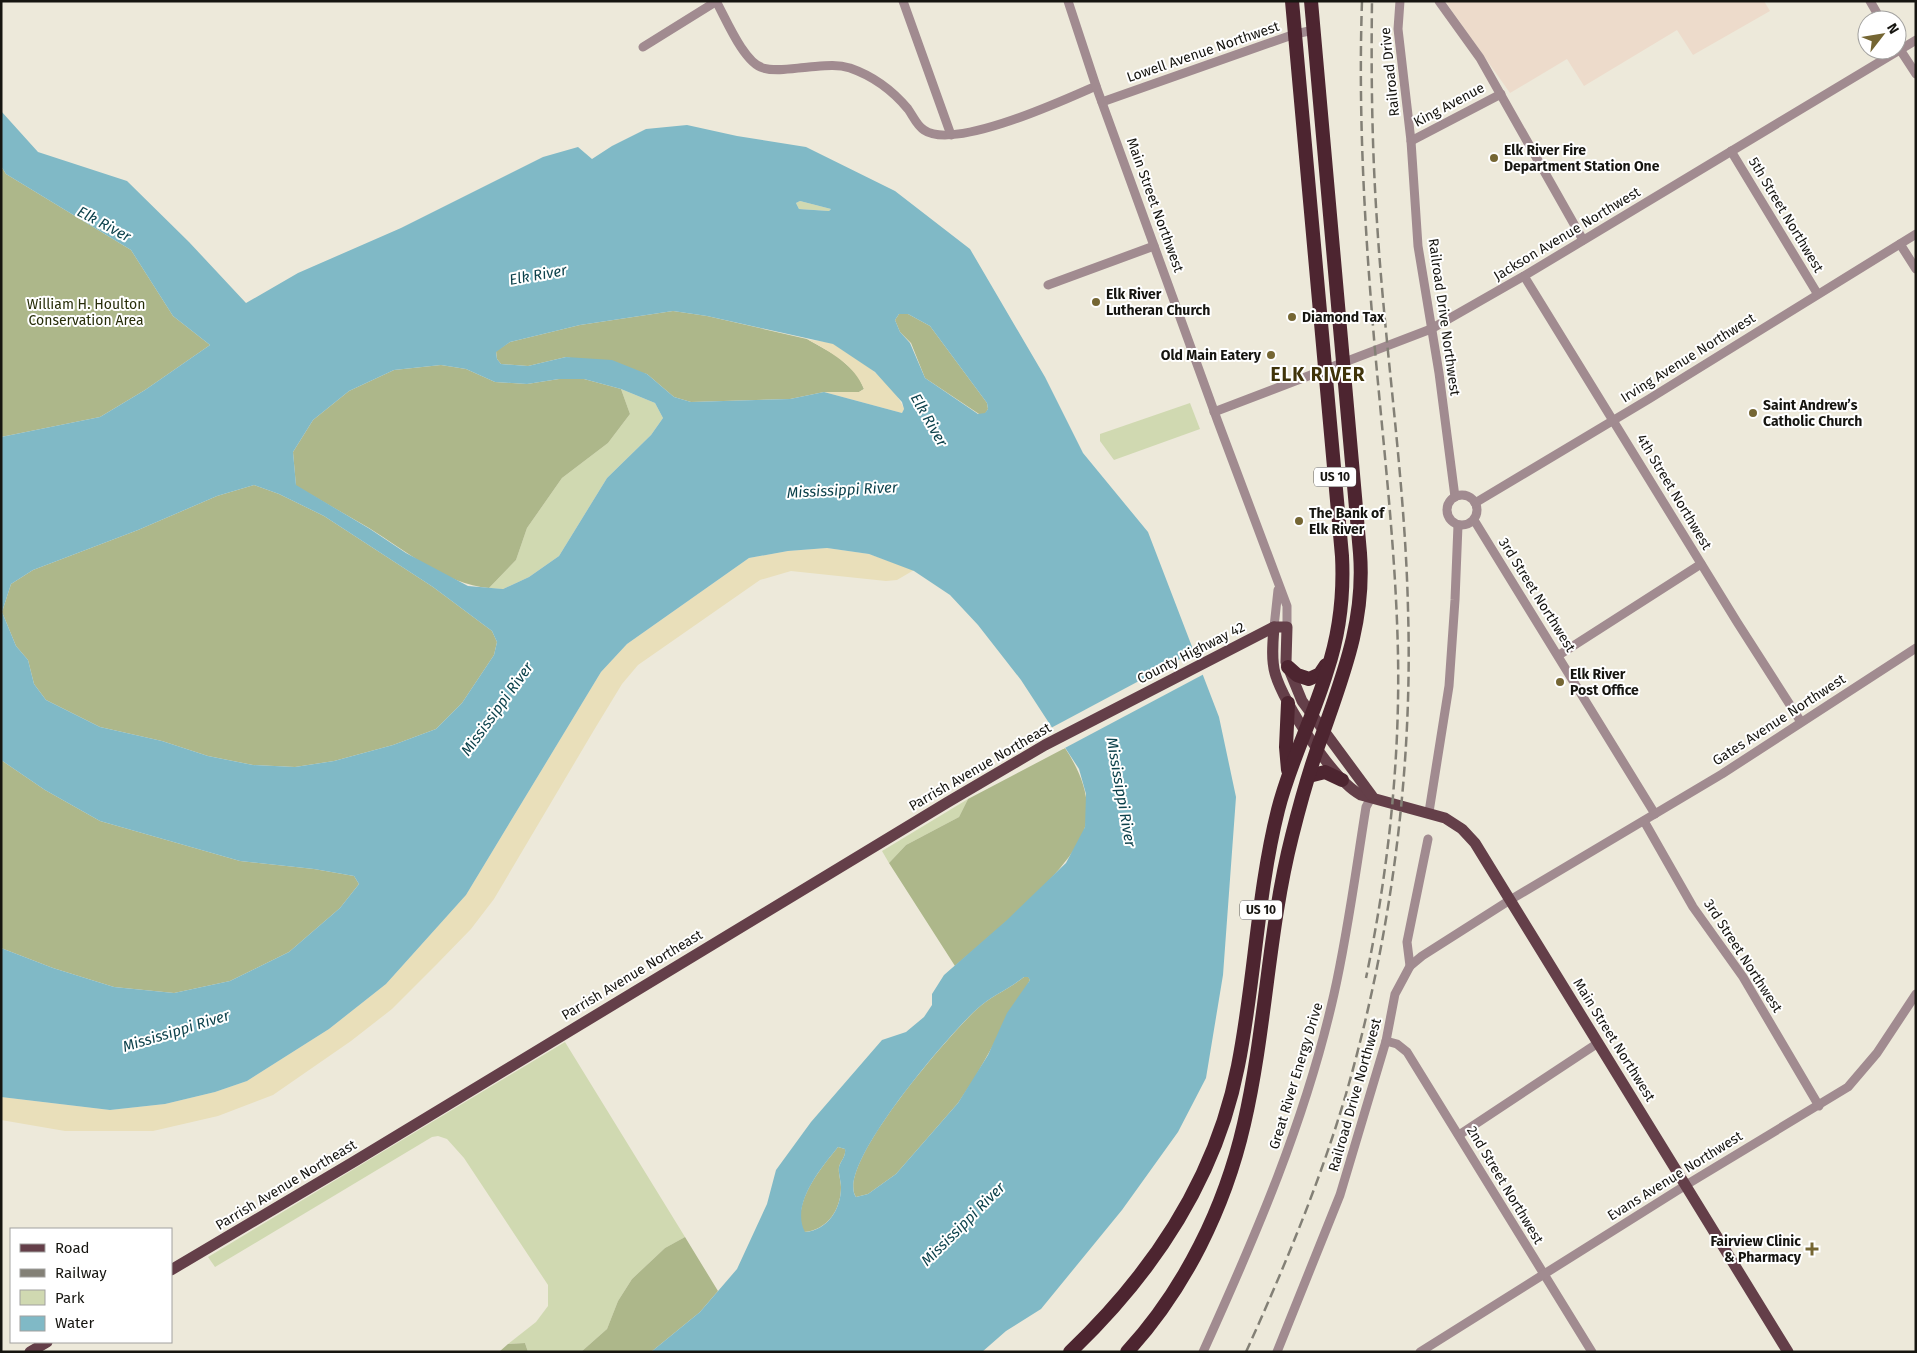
<svg xmlns="http://www.w3.org/2000/svg" width="1917" height="1353" font-family="'Fira Sans',sans-serif">
<rect width="100%" height="100%" fill="#ede9da"/>
<polygon fill="#eddbcb" points="1445,1 1764,1 1770,11 1693,55 1677,30 1584,86 1567,59 1510,93"/>
<g fill="#d0d9b1">
<polygon points="800,201 831,209 829,211 799,209 796,203"/>
<polygon points="621,389 655,403 663,418 651,435 607,478 559,556 529,577 503,589 489,588 516,560 527,528 562,478 608,443 630,414"/>
<polygon points="1190,403 1200,429 1114,460 1100,441 1100,434"/>
<polygon points="968,799 959,817 906,845 889,863 882,851"/>
<polygon points="565,1042 685,1237 665,1248 632,1279 618,1301 607,1329 581,1352 528,1352 525,1343 508,1344 536,1322 548,1306 548,1285 464,1158 447,1139 438,1136 432,1137 215,1267 208,1257"/>
</g>
<g fill="#adb78a">
<polygon points="1,166 6,174 131,250 173,316 210,345 145,390 100,417 1,437"/>
<polygon points="673,311 707,316 807,339 837,356 858,375 864,389 859,392 824,392 790,399 691,402 674,397 647,374 566,357 528,366 501,364 497,359 496,351 510,342 580,325"/>
<polygon points="899,314 908,314 930,326 987,403 988,409 985,414 979,414 925,378 911,343 900,332 895,320"/>
<path d="M441,365L466,369L495,382L527,384L559,379H584L621,389L630,414L608,443L562,478L527,528L516,560L489,588C445,584 406,551 369,528C345,514 320,500 296,486L293,452L313,420L349,391L394,370Z"/>
<polygon points="254,485 279,494 324,516 433,587 492,631 497,642 494,655 462,703 436,729 393,745 334,761 295,767 253,765 208,756 162,741 100,727 46,700 34,684 28,660 16,646 2,612 11,584 33,570 138,530 217,496"/>
<path d="M1065,748C1080,771 1092,798 1085,827C1074,869 989,936 955,966L889,863L906,845L959,817L968,799Z"/>
<polygon points="1,760 45,790 100,821 240,861 314,869 354,876 359,884 340,908 289,952 230,981 174,993 114,987 53,968 1,948"/>
<path d="M1028,976L1030,980L974,1079L958,1103L896,1174L868,1194L856,1197C834,1166 952,1032 977,1009C991,996 1009,989 1024,977Z"/>
<path d="M838,1147L845,1149C846,1157 841,1160 839,1167C838,1173 841,1181 841,1187C841,1209 828,1230 804,1232C790,1204 822,1167 838,1147Z"/>
<polygon points="685,1237 718,1291 700,1312 651,1352 581,1352 607,1329 618,1301 632,1279 665,1248"/>
<polygon points="525,1343 528,1352 499,1352 508,1344"/>
</g>
<g fill="#e9dfba">
<path d="M807,339C816,341 826,341 834,344C856,354 896,386 904,409L902,413L824,392H859L864,389C854,364 830,352 807,339Z"/>
<polygon points="827,548 869,554 914,570 897,580 886,581 791,571 760,580 638,665 622,684 594,730 494,899 471,929 437,964 392,1009 351,1041 273,1095 218,1116 153,1131 65,1131 1,1120 1,1097 110,1110 165,1104 215,1092 247,1081 329,1029 386,984 466,895 601,672 627,644 749,558 788,551"/>
</g>
<path fill="#80b9c6" fill-rule="evenodd" d="M1,111L38,152L127,181L189,242L246,303L298,273L401,228L543,157L578,147L592,159L612,146L646,129L687,125L737,136L806,147L895,191L970,249L1045,377L1083,453L1148,532L1219,717L1236,797L1223,975L1206,1078L1178,1132L1122,1210L1041,1309L1006,1331L982,1352H651L700,1312L737,1269L767,1204L776,1170L811,1122L882,1040L906,1032L924,1017L932,1005V994L944,975L1007,920L1066,863L1085,827L1086,794L1079,769L1021,680L978,625L950,595L914,571L869,554L827,548L788,551L749,558L627,644L601,672L466,895L386,984L329,1029L247,1081L215,1092L165,1104L110,1110L1,1097V948L53,968L114,987L174,993L230,981L289,952L340,908L359,884L354,876L314,869L240,861L100,821L45,790L1,760V437L100,417L145,390L210,345L173,316L131,250L6,174L1,166ZM800,201L831,209L829,211L799,209L796,203ZM673,311L707,316L833,344L875,372L902,402L904,409L902,413L824,392L790,399L691,402L674,397L647,374L612,360L566,357L528,366L501,364L497,359L496,352L510,342L580,325ZM899,314H908L930,326L987,403L988,409L985,413L978,414L925,378L910,343L900,332L895,320ZM441,365L466,369L495,382L527,384L559,379H584L621,389L655,403L663,418L651,435L607,478L559,556L529,577L503,589L468,586L406,553L370,529L296,485L293,452L313,420L349,391L394,370ZM254,485L279,494L324,516L433,587L492,631L497,642L494,655L462,703L436,729L393,745L334,761L295,767L253,765L208,756L162,741L100,727L46,700L34,684L28,660L16,646L2,612L11,584L33,570L138,530L217,496ZM1024,977H1028L1030,980L1007,1013L988,1055L958,1103L896,1174L868,1194L856,1197C834,1167 952,1031 977,1009C991,996 1009,989 1024,977ZM838,1147L845,1149C846,1157 841,1160 839,1167C838,1173 841,1181 841,1187C841,1209 828,1230 805,1232C790,1204 822,1167 838,1147Z"/>
<polygon fill="#ede9da" points="1197,650 1206,673 1063,749 1049,729"/>
<g fill="none" stroke-linecap="round" stroke-linejoin="round">
<g stroke="#a18b90" stroke-width="9">
<path d="M716,1C726,19 744,63 763,68C777,72 795,68 809,67C823,66 836,64 850,68C873,76 893,91 908,109C913,116 917,126 924,130C954,151 1064,100 1096,86"/>
<polyline points="903,1 951,135"/>
<polyline points="1068,1 1096,86 1218,422 1287,606 1287,627"/>
<polyline points="1400,1 1398,29 1411,141 1418,246 1439,373 1455,497"/>
<polyline points="1439,1 1480,58 1583,240"/>
<polyline points="1870,1 1881,20"/>
<polyline points="1897,45 1916,74"/>
<polyline points="643,47 717,1"/>
<polyline points="1102,102 1295,34 1314,30"/>
<polyline points="1411,141 1501,94"/>
<polyline points="1731,151 1817,293"/>
<polyline points="1900,244 1916,269"/>
<polyline points="1524,276 1737,622 1801,722"/>
<polyline points="1048,285 1154,246"/>
<polyline points="1214,412 1431,329 1524,276 1916,40"/>
<circle cx="1462" cy="510" r="15"/>
<polyline points="1475,503 1649,399 1916,234"/>
<polyline points="1474,520 1655,814"/>
<polyline points="1274,627 1278,590"/>
<polyline points="1559,655 1701,564"/>
<polyline points="1429,812 1449,686 1455,600 1458,525"/>
<polyline points="1644,821 1693,907 1743,977 1819,1106"/>
<polyline points="1410,966 1422,956 1510,900 1722,774 1916,648"/>
<polyline points="1386,1041 1397,1044 1407,1052 1592,1352"/>
<polyline points="1459,1135 1598,1043"/>
<path d="M1203,1352C1256,1235 1306,1119 1334,994C1348,932 1356,869 1366,807L1372,796"/>
<polyline points="1277,1352 1340,1195 1386,1041 1395,994 1410,966 1407,942 1428,839"/>
<polyline points="1420,1352 1686,1185 1848,1087 1877,1053 1916,994"/>
</g>
<g stroke="#643f49" stroke-width="11">
<path d="M1274,627C1273,641 1271,659 1275,673C1283,703 1334,781 1361,795L1445,818L1462,829L1475,843L1788,1352"/>
<polyline points="171,1270 355,1161 948,802 1045,745 1274,627 1287,627 1286,662 1302,701 1372,796"/>
<polyline points="30,1352 47,1342"/>
</g>
<g stroke="#4d2530" stroke-width="14">
<polyline points="1288,667 1297,675 1309,679 1320,674 1326,665"/>
<polyline points="1288,703 1286,747 1288,770"/>
<polyline points="1309,776 1325,772 1342,780"/>
<path d="M1070,1352C1153,1273 1216,1179 1238,1066C1255,981 1257,894 1278,810C1290,762 1313,718 1327,671C1339,635 1344,595 1342,556L1292,1"/>
<path d="M1127,1352C1185,1289 1225,1207 1244,1124C1266,1029 1268,930 1292,836C1301,800 1311,764 1324,730C1345,670 1365,618 1360,553L1311,1"/>
</g>
<g stroke="#838076" stroke-width="2.5" stroke-dasharray="10 5" stroke-linecap="butt">
<path d="M1362,1C1358,118 1365,234 1375,350C1384,452 1396,553 1398,655C1400,762 1388,873 1366,978"/>
<path d="M1246,1352C1284,1268 1320,1182 1346,1094C1391,938 1413,771 1408,609C1405,479 1385,351 1377,222C1372,149 1371,75 1372,1"/>
</g>
</g>
<g fill="#756633" stroke="#fff" stroke-width="2">
<circle cx="1494" cy="158" r="5"/>
<circle cx="1096" cy="302" r="5"/>
<circle cx="1292" cy="317" r="5"/>
<circle cx="1271" cy="355" r="5"/>
<circle cx="1753" cy="413" r="5"/>
<circle cx="1299" cy="521" r="5"/>
<circle cx="1560" cy="682" r="5"/>
<path d="M1809.5 1241.5h5v5h5v5h-5v5h-5v-5h-5v-5h5z"/>
</g>
<g text-anchor="middle" dominant-baseline="central" stroke-width="4" stroke-linejoin="round" paint-order="stroke">
<g fill="#fff" stroke="#5c5b58" stroke-width="1">
<rect x="1314" y="467.5" width="42" height="19" rx="4"/>
<rect x="1240" y="900.5" width="42" height="19" rx="4"/>
</g>
<g font-size="12" font-weight="bold" fill="#161510">
<text x="1335" y="477">US 10</text>
<text x="1261" y="910">US 10</text>
</g>
<g font-size="14" fill="#161510" stroke="#fff">
<text transform="translate(1203 52) rotate(-19)">Lowell Avenue Northwest</text>
<text transform="translate(1390 72) rotate(-96)">Railroad Drive</text>
<text transform="translate(1449 105) rotate(-28)">King Avenue</text>
<text transform="translate(1155 205) rotate(70)">Main Street Northwest</text>
<text transform="translate(1786 215) rotate(59)">5th Street Northwest</text>
<text transform="translate(1567 234) rotate(-31)">Jackson Avenue Northwest</text>
<text transform="translate(1444 317) rotate(82)">Railroad Drive Northwest</text>
<text transform="translate(1688 358) rotate(-32)">Irving Avenue Northwest</text>
<text transform="translate(1674 492) rotate(59)">4th Street Northwest</text>
<text transform="translate(1537 595) rotate(58)">3rd Street Northwest</text>
<text transform="translate(1191 653) rotate(-27)">County Highway 42</text>
<text transform="translate(1779 720) rotate(-33)">Gates Avenue Northwest</text>
<text transform="translate(980 767) rotate(-30)">Parrish Avenue Northeast</text>
<text transform="translate(1743 956) rotate(57)">3rd Street Northwest</text>
<text transform="translate(632 975) rotate(-31)">Parrish Avenue Northeast</text>
<text transform="translate(1614 1040) rotate(58)">Main Street Northwest</text>
<text transform="translate(1296 1076) rotate(-73)">Great River Energy Drive</text>
<text transform="translate(1355 1095) rotate(-74)">Railroad Drive Northwest</text>
<text transform="translate(1675 1176) rotate(-32)">Evans Avenue Northwest</text>
<text transform="translate(286 1185) rotate(-31)">Parrish Avenue Northeast</text>
<text transform="translate(1505 1185) rotate(59)">2nd Street Northwest</text>
</g>
<g font-size="14" font-weight="bold" fill="#161510" stroke="#fff" text-anchor="start">
<text x="1504" y="150">Elk River Fire<tspan x="1504" dy="16">Department Station One</tspan></text>
<text x="1106" y="294">Elk River<tspan x="1106" dy="16">Lutheran Church</tspan></text>
<text x="1302" y="317">Diamond Tax</text>
<text x="1261" y="355" text-anchor="end">Old Main Eatery</text>
<text x="1763" y="405">Saint Andrew’s<tspan x="1763" dy="16">Catholic Church</tspan></text>
<text x="1309" y="513">The Bank of<tspan x="1309" dy="16">Elk River</tspan></text>
<text x="1570" y="674">Elk River<tspan x="1570" dy="16">Post Office</tspan></text>
<text x="1801" y="1241" text-anchor="end">Fairview Clinic<tspan x="1801" dy="16">&amp; Pharmacy</tspan></text>
</g>
<g font-size="14" fill="#272d09" stroke="#fff">
<text x="86" y="304">William H. Houlton<tspan x="86" dy="16">Conservation Area</tspan></text>
</g>
<g font-size="15" font-style="italic" fill="#0d424c" stroke="#fff">
<text transform="translate(104 224) rotate(28)">Elk River</text>
<text transform="translate(538 275) rotate(-10)">Elk River</text>
<text transform="translate(929 420) rotate(60)">Elk River</text>
<text transform="translate(842 490) rotate(-3)">Mississippi River</text>
<text transform="translate(497 709) rotate(-54)">Mississippi River</text>
<text transform="translate(1121 792) rotate(80)">Mississippi River</text>
<text transform="translate(176 1031) rotate(-17)">Mississippi River</text>
<text transform="translate(963 1224) rotate(-45)">Mississippi River</text>
</g>
<g font-size="19" font-weight="bold" letter-spacing="1" fill="#40340a" stroke="#fff">
<text x="1318" y="374">ELK RIVER</text>
</g>
</g>
<rect width="1917" height="1353" fill="none" stroke="#161510" stroke-width="5"/>
<rect x="10" y="1228" width="162" height="115" fill="#ffffff" stroke="#a2a19f"/>
<rect x="20" y="1244" width="25" height="8" fill="#643f49" stroke="#a2a19f"/>
<text x="55" y="1253" font-size="15" fill="#161510">Road</text>
<rect x="20" y="1269" width="25" height="8" fill="#838076" stroke="#a2a19f"/>
<text x="55" y="1278" font-size="15" fill="#161510">Railway</text>
<rect x="20" y="1290" width="25" height="15" fill="#d0d9b1" stroke="#a2a19f"/>
<text x="55" y="1303" font-size="15" fill="#161510">Park</text>
<rect x="20" y="1316" width="25" height="15" fill="#80b9c6" stroke="#a2a19f"/>
<text x="55" y="1328" font-size="15" fill="#161510">Water</text>
<g transform="translate(1882 35) rotate(59)"><circle r="24" fill="#ffffff" stroke="#a2a19f"/>
<path d="M0-4L9 19L0 12L-9 19Z" fill="#756633"/>
<text y="-8" font-size="14" font-weight="bold" text-anchor="middle" fill="#161510">N</text>
</g>
</svg>
